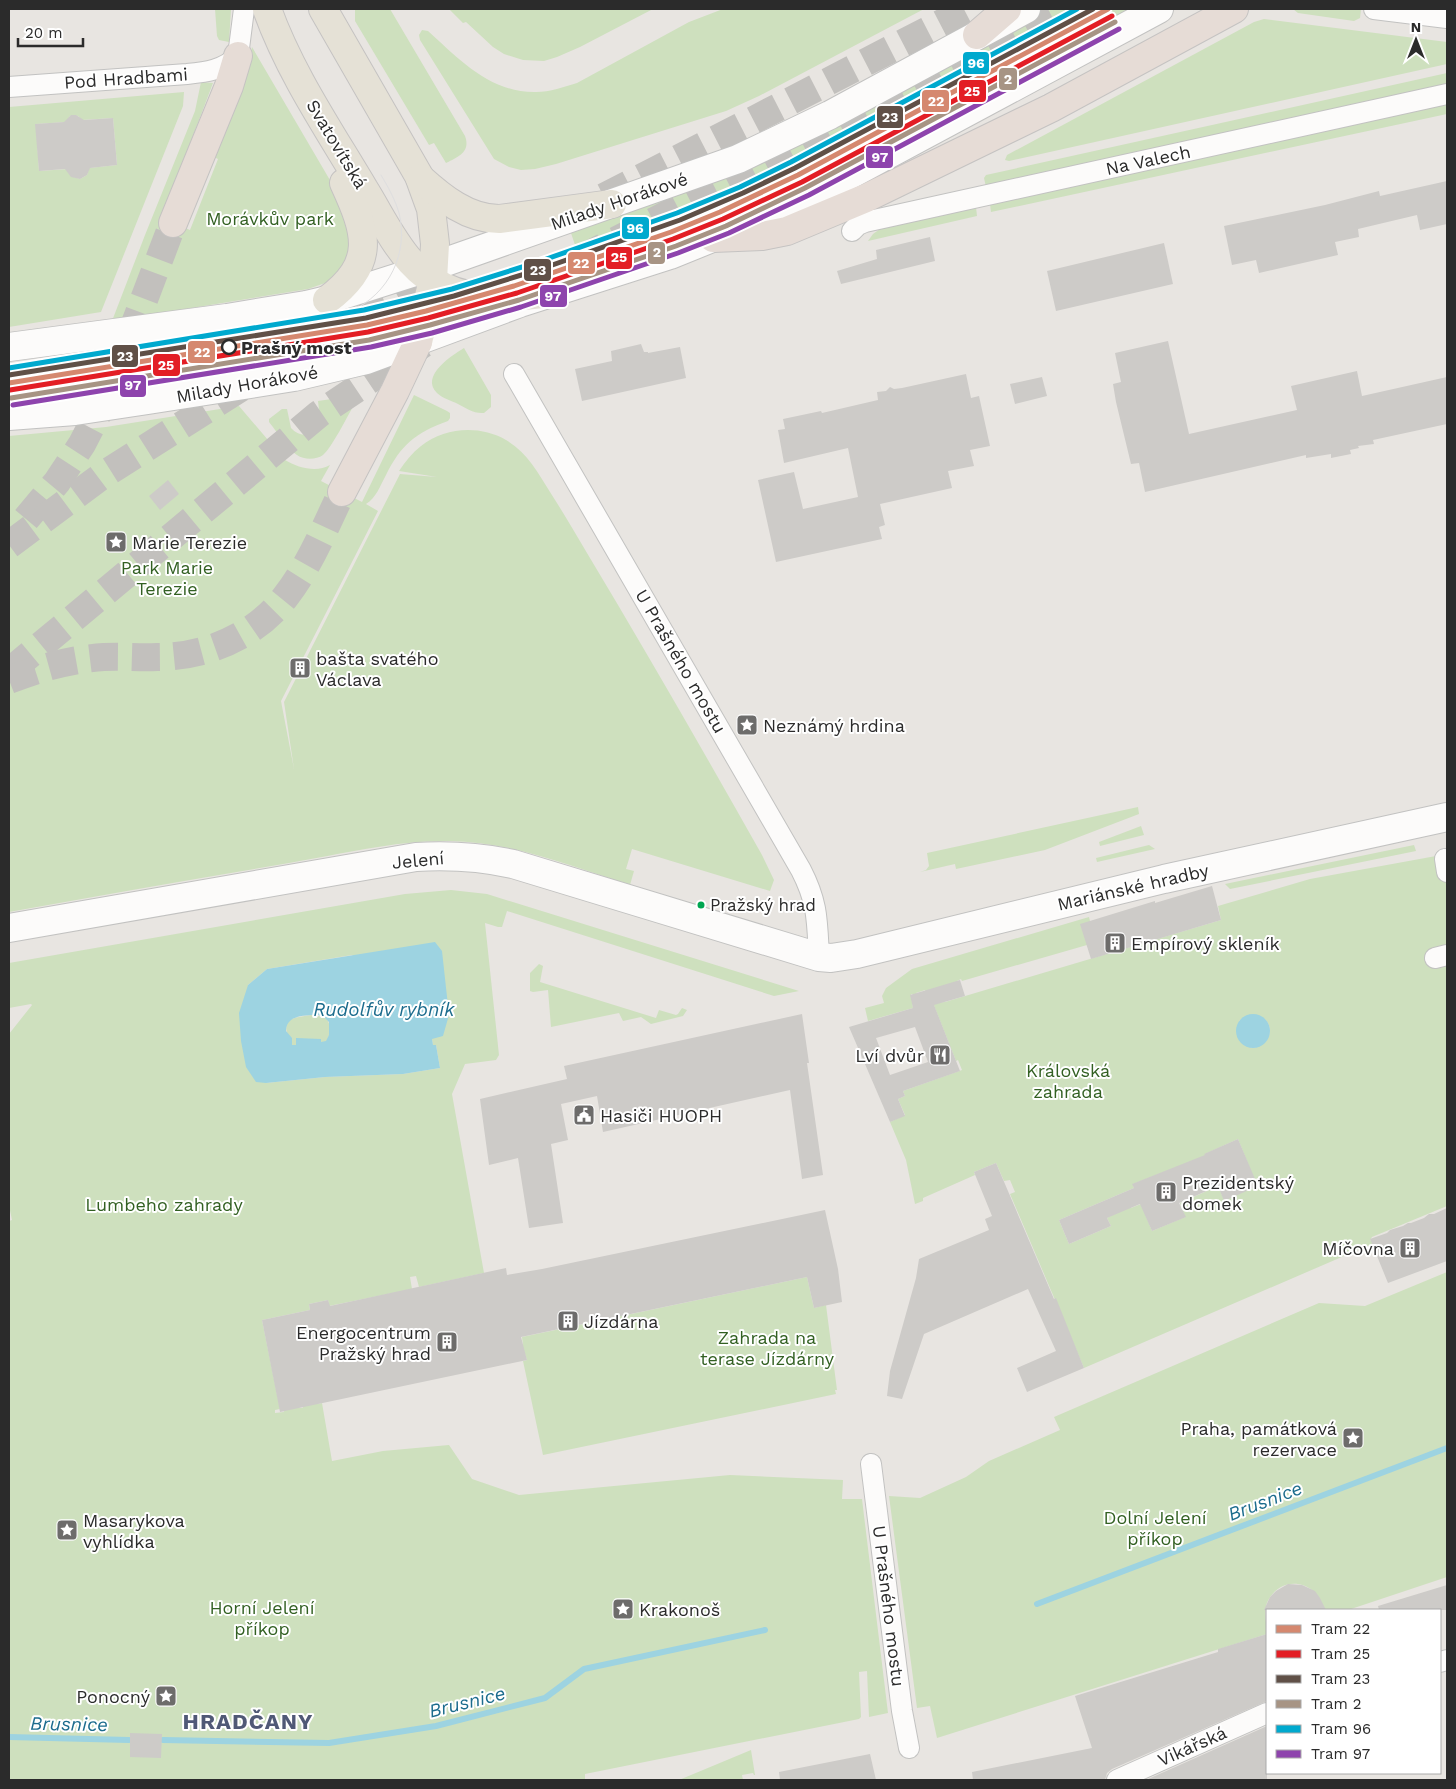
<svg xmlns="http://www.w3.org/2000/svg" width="1456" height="1789" font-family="'Work Sans',sans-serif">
<rect width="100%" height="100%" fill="#e8e5e1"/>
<g fill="#cee0be" fill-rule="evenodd">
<polygon points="215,9 231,9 229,42 219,40 217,36"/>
<path d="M355,9H390L465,136C471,152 458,157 446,163L434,143L429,145L355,21Z"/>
<polygon points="449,9 653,9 580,47 557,57 544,61 523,60 504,54 493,47 466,22 463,23"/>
<path d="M723,9H924L759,96L726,111L556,164L535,169L521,170L509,167L494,159L420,40L419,35L422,30L428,31C459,59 490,93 536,92C550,92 564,87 577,83L689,22Z"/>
<polygon points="1052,9 1133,9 811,181 751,210 687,236 584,272 570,230 909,85"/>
<polygon points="1293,9 1361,9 1360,18 1354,21 1298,13"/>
<polygon points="1264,19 1447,42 1447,64 1009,161 1005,160 1007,155 1254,22"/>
<polygon points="252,47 351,216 352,256 328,282 308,289 112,321 145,235 195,111 201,82 213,83 162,218 190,230 218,159 214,157 249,62"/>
<polygon points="1447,73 1447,85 986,187 984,178 986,175"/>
<path d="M184,92L183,106L101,312L9,327V107ZM73,115L78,116L82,120L113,118L117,165L89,168L87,175L80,179L71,176L68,169L39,171L36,124L66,122L70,116Z"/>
<polygon points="1447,104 1447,114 991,212 990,204"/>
<polygon points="976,207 977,216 868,241 873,234 880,229"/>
<path d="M464,348L491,395V407L484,413C474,414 466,408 458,404C452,401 442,398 437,393C420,376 451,356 464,348Z"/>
<path d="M359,395C352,408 332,448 323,455C316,460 304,460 297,455C286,448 278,433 269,422V419L282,409H287L291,428C300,438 311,436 319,427L320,419L318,401Z"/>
<path d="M414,395L447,411L450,413V418L448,421C415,433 401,445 386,475C380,486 376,498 366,504L378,511L281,701L294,769L284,702L400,474L437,477L399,471C405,462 412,453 421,446C445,427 480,425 506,440C527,452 538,473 550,492C563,512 575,533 587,553C647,653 705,754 762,855L774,880L770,891L632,849L626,869L634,871L630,885C572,866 512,842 450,841C397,840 342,854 289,863C196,879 102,895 9,912V436L106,427L239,406L285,460C298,468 317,473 330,465L321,481L362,502Z"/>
<polygon points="1138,807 1139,814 1045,850 956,869 955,864 920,872 926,870 929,866 927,853"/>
<polygon points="1141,826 1144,835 1100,846 1099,842"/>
<polygon points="1149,845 1155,849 1097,862 1096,858"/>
<polygon points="1414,845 1416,851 1230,889 1225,884"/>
<path d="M1447,854V1206L1372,1237L1370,1240L1373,1242L1372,1244L1084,1368L1010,1194L1015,1192L1010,1180L1004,1181L996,1163L974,1172L975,1175L923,1198V1201L915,1204L906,1160L890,1122L905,1115L898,1099L905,1096L903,1091L962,1070L958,1060L956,1061L933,1003L945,1002L1221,920L1218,906L1310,879ZM1254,1015C1277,1018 1274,1046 1251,1048L1239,1021L1247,1016ZM1238,1139L1257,1186L1224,1200L1218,1186L1180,1203L1185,1217L1152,1231L1141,1204L1131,1208L1129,1206L1107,1218L1111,1226L1069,1244L1059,1220L1134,1188L1133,1184L1205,1156V1154Z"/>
<path d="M451,890L487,894L799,991L774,996L507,911L502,927H498L485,923L499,1055L496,1060L465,1064L452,1094L484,1273L419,1287L416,1276L410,1277L412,1289L329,1306L328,1300L309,1304L310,1310L262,1320L280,1409L275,1410V1413L284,1412L283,1409L299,1406V1408H303L302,1405L317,1402L318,1404L322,1403L332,1461L383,1451L449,1445L472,1479L519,1495L730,1475L843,1480L842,1499H862L888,1713L869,1717L867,1671L859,1672L861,1717L859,1719L585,1774V1780H9V1221L12,1220L9,1206V1034L32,1005L31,1004L9,1008V963L405,894ZM352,955L432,1039L433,1046L436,1045L440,1068L403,1074L325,1077L266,1083L248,985L267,969Z"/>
<polygon points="1089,917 1090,921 1087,945 962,981 961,979 957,981 957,983 926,992 925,990 916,993 916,995 911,994 913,1008 868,1021 865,1008 884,1003 882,996 886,988 912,969"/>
<polygon points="539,964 543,966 540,982 656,1018 659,1010 676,1015 678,1014 682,1008 687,1010 683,1016 651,1024 641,1017 623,1021 619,1013 551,1027 548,990 533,992 530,991 530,973"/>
<path d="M311,1015L324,1017L327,1019C331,1026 331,1035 326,1042H321V1039H296V1045H291C281,1019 286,1019 311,1015Z"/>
<path d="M1447,1272V1577L1348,1610H1324C1318,1580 1280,1573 1267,1603C1263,1613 1267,1623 1267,1634L937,1738L930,1706L917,1708L889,1496L920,1498L966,1477L989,1461L1060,1430L1054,1417L1319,1303L1365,1306Z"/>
<polygon points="807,1277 814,1308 826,1305 837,1390 835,1390 836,1394 543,1455 523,1361 527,1360 522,1345 523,1345 522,1337"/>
<polygon points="751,1750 755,1775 754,1775 753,1773 742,1775 743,1780 679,1780"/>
</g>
<g fill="#9dd3e1" fill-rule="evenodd">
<path d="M435,942L442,951L449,1015L443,1036L432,1039L433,1045H436L440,1068L403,1074L325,1077L266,1083L256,1082L246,1067L241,1041L239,1013L248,985L267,969ZM318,1015L324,1017L329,1022V1035L326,1041L321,1042V1039L296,1038V1045H292V1038L286,1031C286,1015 305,1015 318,1015Z"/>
<circle cx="1253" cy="1031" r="17"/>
</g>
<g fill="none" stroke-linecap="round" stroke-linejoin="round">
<g stroke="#9dd3e1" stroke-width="6">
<polyline points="1037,1604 1447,1448"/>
<polyline points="9,1737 129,1740"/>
<polyline points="163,1740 329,1743 436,1726 545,1698 584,1669 765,1630"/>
</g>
</g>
<g fill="#cdcbc8" fill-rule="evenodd">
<polygon points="71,115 76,115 84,120 113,118 117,165 90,168 87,175 80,179 71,177 65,169 39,171 35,124 64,122"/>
<polygon points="1447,181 1447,224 1420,230 1417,215 1358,229 1359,237 1335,242 1338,255 1259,273 1256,260 1232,265 1224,226 1325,205 1379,191 1380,196"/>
<polygon points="930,237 935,261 841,284 837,271 877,259 876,250"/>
<polygon points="1164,243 1173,284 1056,311 1047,271"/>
<polygon points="1168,341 1189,434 1297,410 1291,386 1357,371 1362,396 1447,377 1447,424 1373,440 1374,444 1358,446 1359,448 1350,450 1351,454 1331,458 1331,454 1306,458 1306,455 1145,492 1139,463 1131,464 1116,402 1113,384 1121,382 1115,353"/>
<polygon points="641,344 644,352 648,352 648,353 680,347 686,378 582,401 575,369 612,361 611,351"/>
<polygon points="966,374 971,398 979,396 990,446 970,450 974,466 948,471 952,488 880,504 885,525 879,527 882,539 776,562 758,480 794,472 803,509 858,497 848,448 784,463 778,430 785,429 783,419 821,411 822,413 878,400 877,392 886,391 890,387 894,389 902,388"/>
<polygon points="1042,377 1047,396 1015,404 1010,384"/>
<polygon points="168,480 179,494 160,510 149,496"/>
<polygon points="1212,886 1221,920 1091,959 1080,924 1155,901 1155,903"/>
<path d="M960,980L965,996L934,1005L960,1071L903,1091L905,1096L898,1099L905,1116L890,1122L849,1027L913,1008L910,995ZM915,1027L928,1062L890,1075L876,1038Z"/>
<polygon points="802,1014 809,1063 807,1063 823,1175 802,1179 790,1090 603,1132 597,1096 561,1104 568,1140 551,1144 563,1223 529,1228 518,1158 489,1165 480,1099 567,1079 564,1066"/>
<polygon points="1238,1139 1258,1186 1224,1201 1218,1186 1179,1203 1186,1217 1152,1231 1140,1204 1107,1218 1111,1226 1069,1244 1059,1220 1134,1188 1132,1184 1205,1155 1204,1154"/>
<polygon points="996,1163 1054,1299 1056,1298 1084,1368 1027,1392 1017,1368 1056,1351 1028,1289 924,1334 902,1399 887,1396 890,1371 916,1278 919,1259 989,1230 985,1219 992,1216 974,1172"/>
<polygon points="1447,1208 1447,1261 1388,1283 1370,1239 1387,1233 1390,1230 1403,1226 1408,1223 1411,1223 1424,1218 1429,1214 1434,1214"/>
<polygon points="825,1210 838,1269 842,1302 814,1308 807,1277 521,1337 527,1360 280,1412 262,1320 310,1310 309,1304 328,1300 330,1306 506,1268 507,1275 542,1269"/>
<polygon points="1288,1584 1302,1585 1315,1591 1320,1598 1326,1610 1264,1610 1270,1597 1276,1591"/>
<polygon points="1447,1585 1447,1610 1379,1610 1378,1606"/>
<polygon points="1267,1634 1267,1701 1112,1769 1107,1773 1105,1780 973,1780 972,1772 1092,1748 1075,1696 1218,1652 1218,1649"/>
<polygon points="1267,1726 1267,1780 1146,1780"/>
<polygon points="130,1733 162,1734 161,1758 130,1757"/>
<polygon points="870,1754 876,1780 780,1780 779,1772"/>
</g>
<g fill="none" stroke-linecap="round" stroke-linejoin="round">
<g stroke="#c2c0bd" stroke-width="28" stroke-dasharray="28 14" stroke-linecap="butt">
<polyline points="604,197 969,9"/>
<polyline points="504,298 1068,9"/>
<polyline points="26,519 57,482 82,444 109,392 173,223"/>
<polyline points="9,545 103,475 258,377 419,288 451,273"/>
<polyline points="9,672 319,414 423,344"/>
<path d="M9,680C40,668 71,659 104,657C122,656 140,658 157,657C206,657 256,636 286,596C310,565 325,527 342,492"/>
</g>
<g stroke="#c2c2c1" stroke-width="22">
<g id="street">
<polyline points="1374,9 1447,18"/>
<path d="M9,87L187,74C207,72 223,70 238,56L244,9"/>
<polyline points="852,231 858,225 865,222 1447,94"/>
<path d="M514,374L801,870C818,903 817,920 819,957"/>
<polyline points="1445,859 1447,872"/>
<polyline points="1435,958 1447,955"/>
<polyline points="871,1464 902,1711 909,1748"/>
<polyline points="1440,1662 1447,1660"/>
<polyline points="1117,1780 1267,1713"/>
</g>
</g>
<g stroke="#c2c2c1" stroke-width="30">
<g id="secondary">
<polyline points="9,347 227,318 306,305 327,300 434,266 738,159 830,115 1026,9"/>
<polyline points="9,416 75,411 148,400 294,377 366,360 520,303 670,255 769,215 818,192 1159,9"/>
<path d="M9,928L416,857C449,855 481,857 513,864L819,957L831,958L857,954L1164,879L1447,817"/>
</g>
</g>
<g stroke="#c5c3c2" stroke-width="30">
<g id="primary">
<path d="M267,9C290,73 329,130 364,189C379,213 392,241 411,262C420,272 432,281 444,287C476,303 515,298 549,293"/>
<polyline points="323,9 419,176 431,209 435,244 433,280 418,342"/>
<path d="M420,178C442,198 468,219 499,219L612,204"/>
<path d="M327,300C377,263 367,233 344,183"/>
</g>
</g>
<g stroke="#c5c3c2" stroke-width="30">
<g id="highway">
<polyline points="977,35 1007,9"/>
<polyline points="173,223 229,86 238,56"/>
<polyline points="713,238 762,236 787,231 866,198 1051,108 1234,9"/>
<polyline points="342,492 395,391 418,342"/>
</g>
</g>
<use href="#street" stroke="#fcfbfa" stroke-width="20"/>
<use href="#secondary" stroke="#fcfbfa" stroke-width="28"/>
<use href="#primary" stroke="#e5e1d6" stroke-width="28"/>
<use href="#highway" stroke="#e6dcd6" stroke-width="28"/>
<path stroke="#dededf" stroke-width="1" d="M314,322C326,319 339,317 351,311C389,294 409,253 399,213C395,199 388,187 381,175"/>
<g stroke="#fff" stroke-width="9">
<polyline id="tram-1" points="9,383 367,325 426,311 514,286 671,232 720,212 798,175 1108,9"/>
</g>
<g stroke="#fff" stroke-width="9">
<polyline id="tram-2" points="10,390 368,332 428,318 517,293 673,239 723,219 802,182 1112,16"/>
</g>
<g stroke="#fff" stroke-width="9">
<polyline id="tram-3" points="9,375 366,318 454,296 541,269 680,220 743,193 795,168 1093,9"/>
</g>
<g stroke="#fff" stroke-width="9">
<polyline id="tram-4" points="11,398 369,340 430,325 519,300 676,246 726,226 805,188 1115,22"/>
</g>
<g stroke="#fff" stroke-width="9">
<polyline id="tram-5" points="9,368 364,310 452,289 538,262 677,213 740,187 791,162 1077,9"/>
</g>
<g stroke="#fff" stroke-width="9">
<polyline id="tram-6" points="13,405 371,347 432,333 521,307 678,253 729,233 809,195 1119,29"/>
</g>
<use href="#tram-1" stroke="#d5886f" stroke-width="5"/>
<use href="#tram-2" stroke="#e31e25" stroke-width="5"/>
<use href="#tram-3" stroke="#605047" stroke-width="5"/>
<use href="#tram-4" stroke="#a79484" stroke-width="5"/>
<use href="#tram-5" stroke="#00a9ce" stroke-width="5"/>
<use href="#tram-6" stroke="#8e44ad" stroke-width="5"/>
</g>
<defs>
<g id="sight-square" transform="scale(1.125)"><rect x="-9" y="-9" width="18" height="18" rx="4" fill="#6d6c6b" stroke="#fff"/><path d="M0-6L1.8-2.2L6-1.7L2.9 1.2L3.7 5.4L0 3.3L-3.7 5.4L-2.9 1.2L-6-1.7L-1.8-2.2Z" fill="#fff"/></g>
<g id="building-square" transform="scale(1.125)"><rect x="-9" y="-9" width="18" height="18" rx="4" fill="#6d6c6b" stroke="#fff"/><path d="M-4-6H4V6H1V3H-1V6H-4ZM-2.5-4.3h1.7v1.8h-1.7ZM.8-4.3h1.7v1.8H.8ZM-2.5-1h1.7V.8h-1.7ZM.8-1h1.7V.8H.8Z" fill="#fff"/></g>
<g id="restaurant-square" transform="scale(1.125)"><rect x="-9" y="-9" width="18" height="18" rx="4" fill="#6d6c6b" stroke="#fff"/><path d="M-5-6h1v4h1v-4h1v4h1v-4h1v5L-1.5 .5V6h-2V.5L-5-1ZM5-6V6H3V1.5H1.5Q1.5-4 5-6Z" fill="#fff"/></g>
<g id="civic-square" transform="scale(1.125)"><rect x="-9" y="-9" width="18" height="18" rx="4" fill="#6d6c6b" stroke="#fff"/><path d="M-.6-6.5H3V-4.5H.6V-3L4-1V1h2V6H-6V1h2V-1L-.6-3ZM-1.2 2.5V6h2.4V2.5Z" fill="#fff"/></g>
</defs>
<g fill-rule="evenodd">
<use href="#sight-square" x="116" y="542"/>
<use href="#building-square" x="300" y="668"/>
<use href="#sight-square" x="747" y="725"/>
<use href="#building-square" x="1115" y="943"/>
<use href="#restaurant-square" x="940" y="1055"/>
<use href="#civic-square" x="584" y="1115"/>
<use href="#building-square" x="1166" y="1192"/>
<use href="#building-square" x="1410" y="1248"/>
<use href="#building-square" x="568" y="1321"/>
<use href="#building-square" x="447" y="1342"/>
<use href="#sight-square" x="1353" y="1438"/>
<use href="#sight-square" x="67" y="1530"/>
<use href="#sight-square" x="623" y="1609"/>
<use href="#sight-square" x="166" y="1696"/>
</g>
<circle fill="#fff" stroke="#2b2b2b" stroke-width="2.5" cx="229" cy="347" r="7"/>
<circle fill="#00a651" stroke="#fff" stroke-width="2" cx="701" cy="905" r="4.5"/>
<g text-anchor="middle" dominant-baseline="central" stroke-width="4" stroke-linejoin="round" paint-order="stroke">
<g font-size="17" fill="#2b2b2b" stroke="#fff" text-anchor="start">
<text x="710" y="905">Pražský hrad</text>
</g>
<g font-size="18" fill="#2b2b2b" stroke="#fff">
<text transform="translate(126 78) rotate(-4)">Pod Hradbami</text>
<text transform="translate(337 144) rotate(59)">Svatovítská</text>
<text transform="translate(1148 160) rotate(-12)">Na Valech</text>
<text transform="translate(619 201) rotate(-19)">Milady Horákové</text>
<text transform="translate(247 384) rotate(-10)">Milady Horákové</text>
<text transform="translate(681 661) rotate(60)">U Prašného mostu</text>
<text transform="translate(418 860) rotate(-5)">Jelení</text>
<text transform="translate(1133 887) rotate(-13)">Mariánské hradby</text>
<text transform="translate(889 1606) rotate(83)">U Prašného mostu</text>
<text transform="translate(1192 1746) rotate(-24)">Vikářská</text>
</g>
<g font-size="18" fill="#326022" stroke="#fff">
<text x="270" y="218">Morávkův park</text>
<text x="167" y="567">Park Marie<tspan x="167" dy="21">Terezie</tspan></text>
<text x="1068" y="1070">Královská<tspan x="1068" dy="21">zahrada</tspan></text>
<text x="164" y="1204">Lumbeho zahrady</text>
<text x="767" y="1337">Zahrada na<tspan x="767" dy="21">terase Jízdárny</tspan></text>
<text x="1155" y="1517">Dolní Jelení<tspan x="1155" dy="21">příkop</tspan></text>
<text x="262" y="1607">Horní Jelení<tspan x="262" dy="21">příkop</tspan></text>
</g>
<g font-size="18" font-weight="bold" fill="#2b2b2b" stroke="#fff" text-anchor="start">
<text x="241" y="347">Prašný most</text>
</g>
<g font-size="18" fill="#2b2b2b" stroke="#fff" text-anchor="start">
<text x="132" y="542">Marie Terezie</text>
<text x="316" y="658">bašta svatého<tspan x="316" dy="21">Václava</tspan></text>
<text x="763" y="725">Neznámý hrdina</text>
<text x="1131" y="943">Empírový skleník</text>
<text x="924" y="1055" text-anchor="end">Lví dvůr</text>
<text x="600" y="1115">Hasiči HUOPH</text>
<text x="1182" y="1182">Prezidentský<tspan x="1182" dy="21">domek</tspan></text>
<text x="1394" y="1248" text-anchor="end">Míčovna</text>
<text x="584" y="1321">Jízdárna</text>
<text x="431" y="1332" text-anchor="end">Energocentrum<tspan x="431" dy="21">Pražský hrad</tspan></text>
<text x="1337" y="1428" text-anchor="end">Praha, památková<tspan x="1337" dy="21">rezervace</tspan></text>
<text x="83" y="1520">Masarykova<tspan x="83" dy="21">vyhlídka</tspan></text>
<text x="639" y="1609">Krakonoš</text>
<text x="150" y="1696" text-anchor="end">Ponocný</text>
</g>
<g font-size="19" font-style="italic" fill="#1c6c8d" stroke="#fff">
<text x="384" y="1009">Rudolfův rybník</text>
<text transform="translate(1265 1501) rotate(-21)">Brusnice</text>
<text transform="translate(467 1702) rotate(-14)">Brusnice</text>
<text transform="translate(69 1724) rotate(1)">Brusnice</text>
</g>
<g font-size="22" font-weight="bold" letter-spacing="1" fill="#505976" stroke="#fff">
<text x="248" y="1721">HRADČANY</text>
</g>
</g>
<g stroke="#fff" stroke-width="2">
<rect x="962" y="51" width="28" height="24" rx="5" fill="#00a9ce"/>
<rect x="998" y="67" width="20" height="24" rx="5" fill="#a79484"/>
<rect x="958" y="79" width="29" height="24" rx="5" fill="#e31e25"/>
<rect x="921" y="89" width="29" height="24" rx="5" fill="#d5886f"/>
<rect x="876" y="105" width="28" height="24" rx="5" fill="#605047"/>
<rect x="865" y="145" width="29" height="24" rx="5" fill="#8e44ad"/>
<rect x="621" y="216" width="29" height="24" rx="5" fill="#00a9ce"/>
<rect x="647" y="241" width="19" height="24" rx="5" fill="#a79484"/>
<rect x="605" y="246" width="28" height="24" rx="5" fill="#e31e25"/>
<rect x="567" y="251" width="29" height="24" rx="5" fill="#d5886f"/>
<rect x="523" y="258" width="29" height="24" rx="5" fill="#605047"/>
<rect x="539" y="284" width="29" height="24" rx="5" fill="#8e44ad"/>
<rect x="187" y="340" width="29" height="24" rx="5" fill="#d5886f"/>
<rect x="111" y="344" width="28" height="24" rx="5" fill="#605047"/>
<rect x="152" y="353" width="29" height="24" rx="5" fill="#e31e25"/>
<rect x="119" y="374" width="28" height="24" rx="5" fill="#8e44ad"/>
</g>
<g font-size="14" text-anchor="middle" font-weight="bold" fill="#fff">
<text x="976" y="68">96</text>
<text x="1008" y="84">2</text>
<text x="972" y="96">25</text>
<text x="936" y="106">22</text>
<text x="890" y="122">23</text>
<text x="880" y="162">97</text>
<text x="635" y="233">96</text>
<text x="657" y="257">2</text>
<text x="619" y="262">25</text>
<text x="581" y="268">22</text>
<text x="538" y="275">23</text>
<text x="553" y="301">97</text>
<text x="202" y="357">22</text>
<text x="125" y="361">23</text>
<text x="166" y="370">25</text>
<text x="133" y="390">97</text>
</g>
<rect width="1456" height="1789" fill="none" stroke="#2b2b2b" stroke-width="20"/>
<rect x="1266" y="1609" width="175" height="165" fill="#ffffff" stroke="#aaaaaa"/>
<rect x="1276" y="1625" width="25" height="8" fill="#d5886f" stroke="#aaaaaa"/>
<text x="1311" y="1634" font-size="15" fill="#2b2b2b">Tram 22</text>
<rect x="1276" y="1650" width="25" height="8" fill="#e31e25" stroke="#aaaaaa"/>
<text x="1311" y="1659" font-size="15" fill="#2b2b2b">Tram 25</text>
<rect x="1276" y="1675" width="25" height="8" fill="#605047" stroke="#aaaaaa"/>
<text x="1311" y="1684" font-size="15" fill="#2b2b2b">Tram 23</text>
<rect x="1276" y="1700" width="25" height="8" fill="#a79484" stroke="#aaaaaa"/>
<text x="1311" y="1709" font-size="15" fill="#2b2b2b">Tram 2</text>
<rect x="1276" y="1725" width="25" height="8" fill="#00a9ce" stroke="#aaaaaa"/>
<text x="1311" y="1734" font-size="15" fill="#2b2b2b">Tram 96</text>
<rect x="1276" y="1750" width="25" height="8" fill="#8e44ad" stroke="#aaaaaa"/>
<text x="1311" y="1759" font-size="15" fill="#2b2b2b">Tram 97</text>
<g transform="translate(1416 40)" stroke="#ffffff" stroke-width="4" paint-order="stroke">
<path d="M0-4L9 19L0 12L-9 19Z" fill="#2b2b2b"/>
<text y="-8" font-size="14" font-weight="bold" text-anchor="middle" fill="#2b2b2b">N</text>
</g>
<path d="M18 38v8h65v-8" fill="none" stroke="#2b2b2b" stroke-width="2.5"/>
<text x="25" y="38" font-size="15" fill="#2b2b2b" stroke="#ffffff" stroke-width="4" paint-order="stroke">20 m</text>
</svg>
